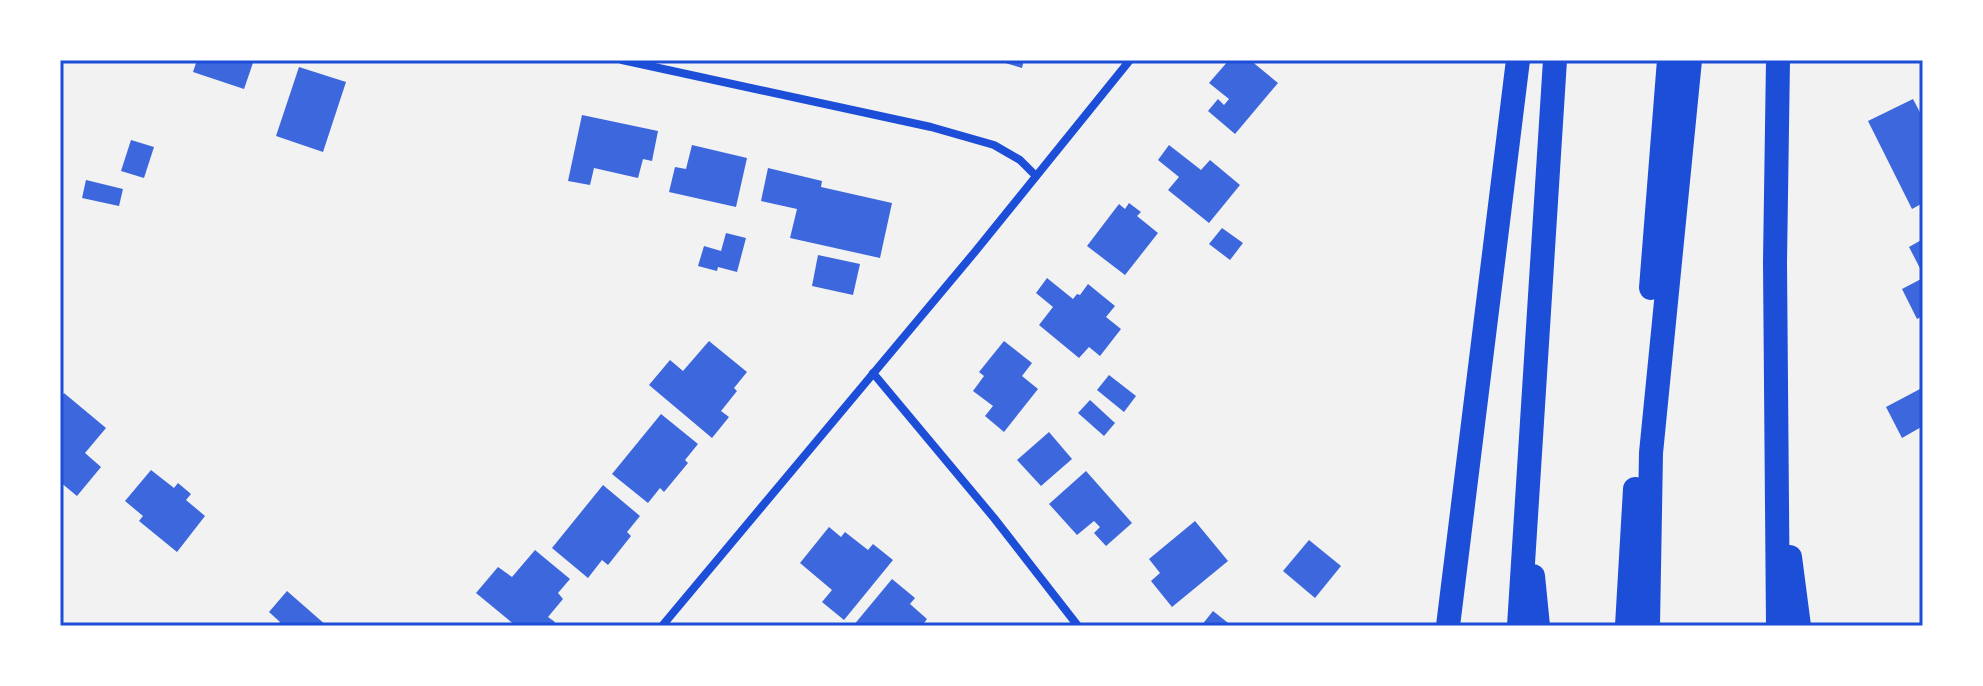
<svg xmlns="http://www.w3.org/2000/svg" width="1983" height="686" font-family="'Fira Sans Condensed',sans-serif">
<rect width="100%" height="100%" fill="#f2f2f2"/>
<g fill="#3d67dc">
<polygon points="197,60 254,60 244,89 193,72"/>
<polygon points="995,60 1024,60 1022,68"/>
<polygon points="1229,60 1250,60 1278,83 1235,134 1208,111 1218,99 1224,105 1229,99 1209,83"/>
<polygon points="299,67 346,82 323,152 276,136"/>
<polygon points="1913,99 1923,118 1923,203 1912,209 1868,121"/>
<polygon points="582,115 658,131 652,161 643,159 638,178 594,168 590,185 568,181"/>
<polygon points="131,140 154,147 144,178 121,171"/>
<polygon points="692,145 747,158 736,207 669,192 675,167 686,169"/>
<polygon points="1169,145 1201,170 1210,160 1240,185 1209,223 1168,190 1179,177 1158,160"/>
<polygon points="768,168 822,181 821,187 892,203 880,258 790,238 797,209 761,201"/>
<polygon points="86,180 123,189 119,206 82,198"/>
<polygon points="1129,203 1141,212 1137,216 1158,233 1125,275 1087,246 1119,204 1125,209"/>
<polygon points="1222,228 1243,243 1230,260 1209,244"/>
<polygon points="726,233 746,238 737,272 718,267 717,271 698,266 704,246 721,251"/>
<polygon points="1923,239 1923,274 1909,247"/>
<polygon points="818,255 860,264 853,295 812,286"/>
<polygon points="1047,278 1073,299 1077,294 1080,295 1088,284 1115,306 1106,317 1121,329 1100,356 1089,347 1079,358 1039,325 1053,307 1036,293"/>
<polygon points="1923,278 1923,316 1917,319 1902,289"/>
<polygon points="709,341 747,372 734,388 737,391 721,411 729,417 712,438 649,385 670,360 683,371"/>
<polygon points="1004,341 1032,363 1022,376 1038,389 1004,432 985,416 993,406 973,391 984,376 979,372"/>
<polygon points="1109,375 1136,396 1124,412 1097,390"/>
<polygon points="1920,389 1923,394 1923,426 1902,438 1886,407"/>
<polygon points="64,393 106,428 85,453 101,467 77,496 60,482 60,398"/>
<polygon points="1090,400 1115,423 1104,436 1078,413"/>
<polygon points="661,414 698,444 685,460 688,463 664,492 660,488 648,503 612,474"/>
<polygon points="1049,432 1072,459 1041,486 1017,460"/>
<polygon points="151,470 174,488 178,483 191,494 186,500 205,516 177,552 139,521 143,516 125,501"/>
<polygon points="1086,471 1132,523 1106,546 1094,533 1100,527 1094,521 1077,535 1049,504"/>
<polygon points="603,485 640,516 627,532 631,536 608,565 602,560 588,578 552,548"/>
<polygon points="1195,521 1228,561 1172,607 1151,581 1160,573 1149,559"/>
<polygon points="829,527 841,537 845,532 868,550 873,544 893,560 844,620 822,602 832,590 800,563"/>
<polygon points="1309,540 1341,566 1315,598 1283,571"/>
<polygon points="535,550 570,579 558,593 563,599 548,617 555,622 552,626 516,626 476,593 498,567 512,577"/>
<polygon points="892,579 915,598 910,604 927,619 922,626 853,626"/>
<polygon points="287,591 327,626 277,626 280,622 269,612"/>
<polygon points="1213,611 1232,626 1201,626"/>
</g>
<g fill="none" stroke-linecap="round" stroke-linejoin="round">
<g stroke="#1d4ed8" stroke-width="8">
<polyline points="622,60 931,127 994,145 1020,160 1036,176"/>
<polyline points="873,373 994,518 1078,626"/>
<polyline points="662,626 974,253 1130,60"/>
</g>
<g stroke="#1d4ed8" stroke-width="24">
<polyline points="1778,60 1775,262 1778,626"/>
<polyline points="1651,288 1669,60"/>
<polyline points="1790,557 1799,626"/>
<polyline points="1533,576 1538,626"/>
<polyline points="1448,626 1518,60"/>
<polyline points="1519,626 1555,60"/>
<polyline points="1627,626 1635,489"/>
<polyline points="1648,626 1651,453 1690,60"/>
</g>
</g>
<rect width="1983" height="686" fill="none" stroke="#ffffff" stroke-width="124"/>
<rect x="62" y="62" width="1859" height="562" fill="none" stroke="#1d4ed8" stroke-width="3"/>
</svg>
